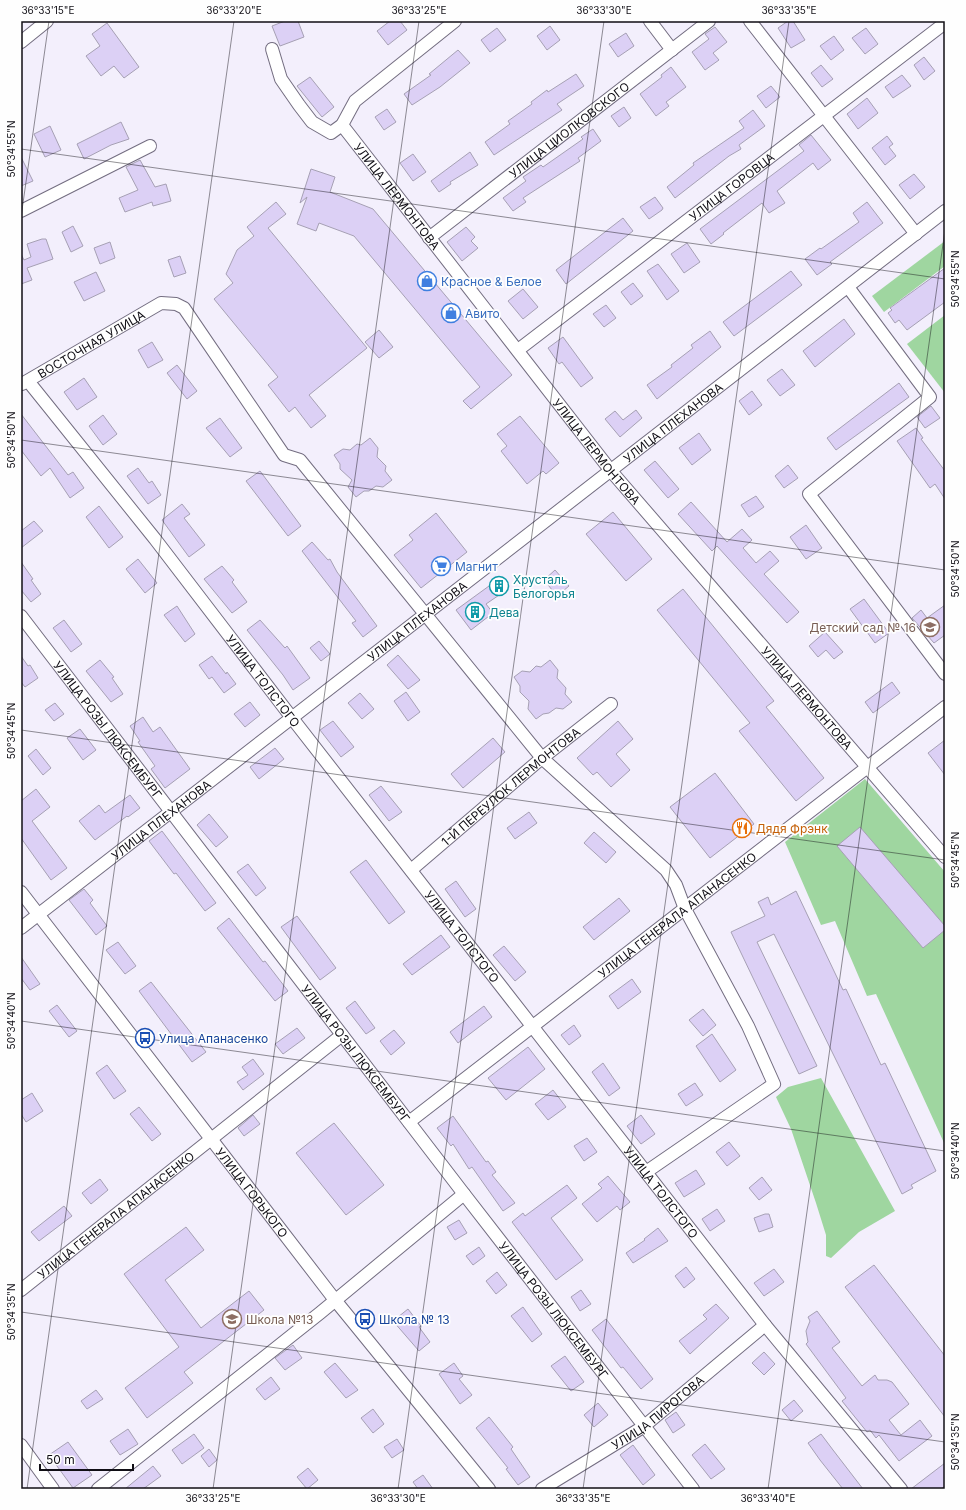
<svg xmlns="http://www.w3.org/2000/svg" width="966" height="1510" font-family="Inter,sans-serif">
<rect width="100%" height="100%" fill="#f3effc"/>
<g fill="#9fd6a0">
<polygon points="945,241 945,266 884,312 872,296"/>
<polygon points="945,315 945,393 907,344"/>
<polygon points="865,779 945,872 945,1145 876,994 867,996 835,921 821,925 785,842"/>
<polygon points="821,1078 895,1211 859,1232 831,1258 826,1256 826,1235 816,1203 791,1129 776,1097 788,1087"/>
</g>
<g fill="#dcd0f5" stroke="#a6a0b4">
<polygon points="285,21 298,21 304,37 280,46 272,26"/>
<polygon points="390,21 400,21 407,30 388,45 377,31"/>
<polygon points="788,21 793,21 805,40 791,48 778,28"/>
<polygon points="107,23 139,67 124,78 114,66 101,76 86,56 100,46 92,34"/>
<polygon points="550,26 560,40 547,50 537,36"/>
<polygon points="715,27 727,42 713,53 719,60 705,70 692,52 709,39 705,34"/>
<polygon points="497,28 506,40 490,52 481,40"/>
<polygon points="866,28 878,44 865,54 852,38"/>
<polygon points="626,33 634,46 618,57 609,44"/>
<polygon points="834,36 844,50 831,60 820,46"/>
<polygon points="458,50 470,63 440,87 412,105 404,94 431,75 429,74"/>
<polygon points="924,57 935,71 924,80 914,65"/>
<polygon points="821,65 833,79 822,87 811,73"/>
<polygon points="671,67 686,87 666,102 669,106 656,116 640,94 662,77 661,75"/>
<polygon points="576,74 584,86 557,104 562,110 494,155 485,142 510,124 508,121 532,104 531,102 547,90 548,92"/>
<polygon points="902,75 911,86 893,98 885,87"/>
<polygon points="310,77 334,107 322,117 297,86"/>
<polygon points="771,86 780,97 766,108 757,96"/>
<polygon points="867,98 878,113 858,129 847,114"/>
<polygon points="624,107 631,118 619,127 611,116"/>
<polygon points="387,109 396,122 384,130 375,117"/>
<polygon points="753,110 765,126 739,145 741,149 729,156 675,198 667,187 694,165 693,163 744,128 739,121"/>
<polygon points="121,122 129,139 111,145 84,159 77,144"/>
<polygon points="50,126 61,150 45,157 34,134"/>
<polygon points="593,129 601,141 578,158 580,161 523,198 526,202 513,211 503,198 526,181 523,177 541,165 543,167 583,139 581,137"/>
<polygon points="811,135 831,160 818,170 813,163 777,191 785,203 769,213 762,203 723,233 724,234 711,244 700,229 804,151 799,145"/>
<polygon points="887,136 893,144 889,147 896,156 885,165 872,148"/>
<polygon points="470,152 478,165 450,182 451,184 439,192 431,181"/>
<polygon points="413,154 426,172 413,181 400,163"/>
<polygon points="21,157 33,181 21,186"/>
<polygon points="140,160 155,187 166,184 171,201 153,206 152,202 125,212 119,198 138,190 126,167"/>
<polygon points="311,169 335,177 330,192 373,209 512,375 471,409 463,401 480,387 354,236 319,223 316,231 297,224 307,197 300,203"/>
<polygon points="914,174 925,187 910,199 899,185"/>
<polygon points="655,197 663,208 662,210 649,219 640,207"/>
<polygon points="276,202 286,214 268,228 367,348 309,395 326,416 311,428 295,407 289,412 268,385 278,377 214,299 233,283 226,274 237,250 254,236 247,227"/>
<polygon points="867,202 883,223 830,262 832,264 817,275 805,259 820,248 821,249 859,222 853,213"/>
<polygon points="623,218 633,231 566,284 556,270"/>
<polygon points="73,226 83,246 71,252 62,232"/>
<polygon points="466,227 475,237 471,241 478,248 462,261 447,242"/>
<polygon points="42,239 46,239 53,259 27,268 32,280 21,284 21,254 24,260 31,257 27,244"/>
<polygon points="110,242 115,258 100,264 94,248"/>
<polygon points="687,243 700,262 684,273 671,254"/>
<polygon points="180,256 186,273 174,277 168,260"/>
<polygon points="658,264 679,291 667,300 647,271"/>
<polygon points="945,268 945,302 907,330 899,320 895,323 888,313 892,310 890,308"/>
<polygon points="791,271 802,285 734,336 723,322"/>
<polygon points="96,272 105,291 84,301 74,282"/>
<polygon points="633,283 643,296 631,305 621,292"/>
<polygon points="523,289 538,307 523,319 508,301"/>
<polygon points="606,305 616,318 604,327 593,314"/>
<polygon points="844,319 855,334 815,367 803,351"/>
<polygon points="379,330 393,347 379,358 365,342"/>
<polygon points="710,331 721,347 657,399 647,385 672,367 671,365 693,348 691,345"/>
<polygon points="563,337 593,378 581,387 562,362 559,364 548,348"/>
<polygon points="152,342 163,360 148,368 138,350"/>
<polygon points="177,365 197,391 187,399 167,373"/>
<polygon points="782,369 795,385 780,396 767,380"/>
<polygon points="84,378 97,397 77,410 64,392"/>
<polygon points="899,383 909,397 836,450 827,438"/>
<polygon points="752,391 762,405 749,415 739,401"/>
<polygon points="931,406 940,418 925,428 917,417"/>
<polygon points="636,410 642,418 620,437 605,419 615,411 623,420"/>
<polygon points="21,414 68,475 73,472 84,488 70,498 50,468 41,476 21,450"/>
<polygon points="103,415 117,434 103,445 89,426"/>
<polygon points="520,416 559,463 546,474 543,471 527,484 501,451 507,446 497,434"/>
<polygon points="220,418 242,448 230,457 206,428"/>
<polygon points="916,428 923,438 921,439 945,471 945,499 935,484 930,488 897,441"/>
<polygon points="699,433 711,450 692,465 679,448"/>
<polygon points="370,438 378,448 377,457 386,466 385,471 392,480 383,487 376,486 369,491 364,491 356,497 348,487 352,480 340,469 340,464 334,455 343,449 350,450 357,444 361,445"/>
<polygon points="655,461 679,489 668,498 644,470"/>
<polygon points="788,465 798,478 784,488 775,476"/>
<polygon points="138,468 149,483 152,481 161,495 148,504 127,476"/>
<polygon points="260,471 301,526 288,536 246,481"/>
<polygon points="756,496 764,507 749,517 741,505"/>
<polygon points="691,502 727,542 742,529 752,540 743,548 756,563 770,551 779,561 764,574 799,612 787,623 717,546 712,551 678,514"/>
<polygon points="182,504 190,514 184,518 205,545 189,557 162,520"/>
<polygon points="99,506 123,537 109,548 86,517"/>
<polygon points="613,512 652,559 626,581 586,534"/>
<polygon points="436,513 467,552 421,588 394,555 413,540 409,535"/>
<polygon points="34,521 43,531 21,548 21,531"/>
<polygon points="806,525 822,548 806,559 790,537"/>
<polygon points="312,542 328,560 330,559 337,572 377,626 363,637 352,623 356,621 302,551"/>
<polygon points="138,559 157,583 145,593 126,569"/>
<polygon points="21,562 33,579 31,580 41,594 31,602 21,590"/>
<polygon points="222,566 234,580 232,582 247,602 232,613 204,579"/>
<polygon points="555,570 569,586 557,596 544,580"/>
<polygon points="500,578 508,589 486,604 493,613 471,630 456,610"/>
<polygon points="683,589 774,701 766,707 824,778 796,801 739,731 750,723 657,610"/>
<polygon points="864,599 889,633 875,643 850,609"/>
<polygon points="945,605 945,635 934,643 912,618 921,610 927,618"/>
<polygon points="177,606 195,634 185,642 164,615"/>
<polygon points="64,620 82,644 71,652 53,628"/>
<polygon points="260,620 285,648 287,646 310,678 293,690 283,675 247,630"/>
<polygon points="825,632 843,652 834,659 826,650 818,657 809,646"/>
<polygon points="319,641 330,654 321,661 310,648"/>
<polygon points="398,655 420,680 408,689 387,665"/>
<polygon points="21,656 28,666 30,665 38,678 25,687 21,682"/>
<polygon points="212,656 226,674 227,672 236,684 224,693 212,677 209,679 199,665"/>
<polygon points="100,660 114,677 112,678 123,694 111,702 86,671"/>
<polygon points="550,660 558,670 557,678 566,688 565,694 572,702 563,709 556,708 549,713 543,714 536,719 528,709 529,701 520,692 520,686 514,677 522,671 530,672 536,666 541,667"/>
<polygon points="892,682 900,693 873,713 865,702"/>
<polygon points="406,692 420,712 408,721 394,701"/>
<polygon points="360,693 374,709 362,719 348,703"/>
<polygon points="250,702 260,715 245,727 234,714"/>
<polygon points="55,703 64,714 54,721 45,710"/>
<polygon points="143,717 153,732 160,727 190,769 165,788 151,769 155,766 138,742 140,741 130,726"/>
<polygon points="333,721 354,747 341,757 320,730"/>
<polygon points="618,721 633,739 616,754 630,770 611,787 597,772 593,775 577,758"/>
<polygon points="80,729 96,750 83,760 67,738"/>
<polygon points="493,738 505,752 463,788 451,774"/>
<polygon points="945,740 945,775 928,753"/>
<polygon points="275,748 284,759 259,779 250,767"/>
<polygon points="36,749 51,768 43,775 28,756"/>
<polygon points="715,773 754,824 710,858 670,807"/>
<polygon points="381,786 402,812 389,821 369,795"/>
<polygon points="36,789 50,807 32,821 67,868 51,880 21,838 21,801"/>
<polygon points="130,795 140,808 128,817 127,816 95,840 79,821 99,805 105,813"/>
<polygon points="529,812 537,823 515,839 507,828"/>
<polygon points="209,814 228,837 216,847 197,825"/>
<polygon points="860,827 945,926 945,930 923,948 837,846"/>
<polygon points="162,831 216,903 205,911 176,873 174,874 149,841"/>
<polygon points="594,832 616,852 606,863 584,843"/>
<polygon points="366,860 405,912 389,924 350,872"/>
<polygon points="248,864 266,888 256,896 237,872"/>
<polygon points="456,881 476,909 465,917 445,889"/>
<polygon points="84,889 93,900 90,903 107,926 96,935 69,900"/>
<polygon points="796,891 843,990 846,989 881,1065 885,1063 936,1171 911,1185 913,1188 902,1194 774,934 757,942 817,1066 799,1074 731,932 765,916 758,902 768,897 771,905"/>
<polygon points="619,898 630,911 594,940 583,927"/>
<polygon points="297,916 336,968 320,980 281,927"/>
<polygon points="229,918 263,962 265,961 288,991 275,1001 217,928"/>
<polygon points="441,935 450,947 412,975 403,964"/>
<polygon points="118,942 136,966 125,974 106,950"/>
<polygon points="504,946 526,972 515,981 493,955"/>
<polygon points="21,957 40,984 30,990 21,978"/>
<polygon points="632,979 641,992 618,1009 609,996"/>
<polygon points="151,982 206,1052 192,1062 139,991"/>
<polygon points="355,1001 375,1028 366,1034 346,1008"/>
<polygon points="57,1005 77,1031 69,1037 49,1011"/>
<polygon points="484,1006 492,1017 458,1043 450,1032"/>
<polygon points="703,1009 716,1025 703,1036 689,1020"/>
<polygon points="574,1025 581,1036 569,1045 561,1035"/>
<polygon points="297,1028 305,1038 283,1054 275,1044"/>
<polygon points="394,1030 405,1043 391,1055 380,1041"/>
<polygon points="712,1034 736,1070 720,1082 696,1046"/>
<polygon points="528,1047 545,1069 506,1100 488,1078"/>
<polygon points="253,1059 264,1074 243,1090 237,1082 248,1075 242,1067"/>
<polygon points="603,1063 620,1088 609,1096 592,1072"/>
<polygon points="107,1065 126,1091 114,1099 96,1073"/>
<polygon points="695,1083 703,1095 686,1106 678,1094"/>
<polygon points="553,1090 566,1107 548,1120 535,1104"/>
<polygon points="32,1093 43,1111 26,1122 21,1114 21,1100"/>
<polygon points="139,1107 161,1134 152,1141 130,1114"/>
<polygon points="253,1115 260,1124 244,1136 238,1128"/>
<polygon points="641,1115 655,1134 641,1144 627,1126"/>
<polygon points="453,1116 486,1162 488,1161 496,1172 492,1175 515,1203 503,1211 472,1167 469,1169 453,1144 451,1146 437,1128"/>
<polygon points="334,1123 384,1185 346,1215 296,1153"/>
<polygon points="587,1138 597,1152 584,1161 574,1146"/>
<polygon points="729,1142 740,1156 727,1166 716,1152"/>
<polygon points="696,1170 705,1184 684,1197 675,1183"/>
<polygon points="608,1176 630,1202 620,1210 617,1206 597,1222 582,1204 602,1188 598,1184"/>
<polygon points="762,1177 772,1190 759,1200 749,1188"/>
<polygon points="100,1179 108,1190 91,1204 82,1193"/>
<polygon points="567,1185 577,1198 551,1218 583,1260 556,1280 512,1222 523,1213 525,1216"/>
<polygon points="64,1206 72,1216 39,1241 31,1232"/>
<polygon points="717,1209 725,1221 710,1231 702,1219"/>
<polygon points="765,1214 769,1214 773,1227 759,1232 754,1218"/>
<polygon points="459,1220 467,1233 455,1240 447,1227"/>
<polygon points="186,1227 204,1250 165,1280 201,1328 249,1291 264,1310 184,1372 193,1383 147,1418 125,1388 179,1347 124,1274"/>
<polygon points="658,1228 668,1241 633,1263 626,1253 645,1240 644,1239"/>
<polygon points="479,1247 485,1256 473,1265 466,1256"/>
<polygon points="874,1265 945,1356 945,1417 845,1287"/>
<polygon points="686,1267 695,1279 684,1288 675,1276"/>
<polygon points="774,1269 784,1282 764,1296 754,1283"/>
<polygon points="497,1272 507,1285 496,1294 486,1281"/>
<polygon points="581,1290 591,1304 580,1311 571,1297"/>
<polygon points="716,1304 729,1318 690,1354 679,1341 707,1319 703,1315"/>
<polygon points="523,1307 542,1334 532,1342 511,1316"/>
<polygon points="408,1309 421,1326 419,1327 430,1342 419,1351 393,1321"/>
<polygon points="817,1311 840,1342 832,1348 862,1386 875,1375 878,1380 887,1380 892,1382 909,1404 889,1420 901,1435 920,1420 932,1436 899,1461 879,1435 876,1438 870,1430 867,1432 842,1401 846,1398 806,1344 808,1342 806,1331 810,1321 808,1317"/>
<polygon points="606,1319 653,1379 641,1389 623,1367 621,1368 592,1330"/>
<polygon points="293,1345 302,1358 285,1370 275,1358"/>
<polygon points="764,1352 775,1364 764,1375 752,1363"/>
<polygon points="565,1356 584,1382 571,1391 551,1366"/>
<polygon points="335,1363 358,1390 346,1398 324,1372"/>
<polygon points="454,1363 463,1376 459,1379 472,1395 460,1404 439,1374"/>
<polygon points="271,1377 280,1389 265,1400 256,1389"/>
<polygon points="96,1390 103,1399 87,1409 81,1401"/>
<polygon points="794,1400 803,1411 791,1421 782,1410"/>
<polygon points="598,1403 608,1415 594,1427 584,1415"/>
<polygon points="373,1409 384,1424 373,1433 361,1418"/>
<polygon points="676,1412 685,1425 673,1433 665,1420"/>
<polygon points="489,1417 513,1447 511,1449 530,1477 518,1485 506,1469 508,1468 476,1428"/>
<polygon points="128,1429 138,1444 120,1455 110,1441"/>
<polygon points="194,1434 204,1448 182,1464 172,1450"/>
<polygon points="821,1434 833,1450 863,1489 843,1489 820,1460 808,1443"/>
<polygon points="397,1439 404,1450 392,1458 384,1447"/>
<polygon points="68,1442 92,1475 73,1488 49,1455"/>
<polygon points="705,1444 725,1469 711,1479 692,1455"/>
<polygon points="633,1445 655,1475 643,1485 620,1455"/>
<polygon points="209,1449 217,1460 209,1467 201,1456"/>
<polygon points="945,1463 945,1486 941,1489 911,1489"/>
<polygon points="153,1466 161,1476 143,1489 125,1489"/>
<polygon points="308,1468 318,1480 307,1489 297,1477"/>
<polygon points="423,1475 433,1489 418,1489 413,1482"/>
</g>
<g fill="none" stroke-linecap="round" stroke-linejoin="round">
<g stroke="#736d80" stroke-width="14">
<g id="minor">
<polyline points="650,21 672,50"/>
<polyline points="750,21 916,234"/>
<polyline points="21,42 47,21"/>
<polyline points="272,49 281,79 299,105 312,122 331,133 342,125 355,101 455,21"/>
<path id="s1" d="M342,125L611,471L945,857"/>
<polyline points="21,211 150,146"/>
<path id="s2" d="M429,238L709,21"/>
<polyline points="848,287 930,397 809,494 945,674"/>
<path id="s3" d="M518,350L945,23"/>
<path id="s4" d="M28,381L155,539L292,718L765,1325L901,1489"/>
<path id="s5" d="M22,384L161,303L176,304L184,308L284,455L300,460L542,758L666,870L676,885L685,909L748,1026L774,1084L646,1172"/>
<path id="s6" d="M21,616L464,1194L693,1489"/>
<path id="s7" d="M411,870L542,758L611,704"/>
<path id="s8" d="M21,892L335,1300L489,1489"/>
<path id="s9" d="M21,928L945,211"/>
<path id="s10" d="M409,1122L945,707"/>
<path id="s11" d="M21,1290L342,1035"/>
<polyline points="21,1445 53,1489"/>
<polyline points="98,1489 320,1313 464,1194"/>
<path id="s12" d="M542,1489L643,1427L765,1325"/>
</g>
</g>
<use href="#minor" stroke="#fff" stroke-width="12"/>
</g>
<path fill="none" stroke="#100e15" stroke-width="1" stroke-opacity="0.45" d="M21,149L945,279M21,217L49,21M21,440L945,570M21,730L945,860M21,1021L945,1151M21,1312L945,1442M27,1489L234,21M213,1489L419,21M398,1489L604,21M583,1489L789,21M768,1489L945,230"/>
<defs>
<g id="shop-ring" transform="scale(1)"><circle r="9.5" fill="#fefefe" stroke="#3f7fe0" stroke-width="1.5"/><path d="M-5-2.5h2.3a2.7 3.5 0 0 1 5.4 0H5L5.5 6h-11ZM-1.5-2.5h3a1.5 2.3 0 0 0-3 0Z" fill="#3f7fe0"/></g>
<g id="supermarket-ring" transform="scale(1)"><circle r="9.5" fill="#fefefe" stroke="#3f7fe0" stroke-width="1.5"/><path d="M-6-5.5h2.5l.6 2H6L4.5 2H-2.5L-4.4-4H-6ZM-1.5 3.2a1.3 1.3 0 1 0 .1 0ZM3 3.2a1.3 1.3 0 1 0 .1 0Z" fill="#3f7fe0"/></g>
<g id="building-ring" transform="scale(1)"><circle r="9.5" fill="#fefefe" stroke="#0f9aa8" stroke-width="1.5"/><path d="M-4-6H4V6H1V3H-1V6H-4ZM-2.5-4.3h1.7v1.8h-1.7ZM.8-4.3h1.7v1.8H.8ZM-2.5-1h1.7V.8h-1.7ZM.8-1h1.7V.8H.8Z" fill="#0f9aa8"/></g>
<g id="school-ring" transform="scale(1)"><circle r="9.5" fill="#fefefe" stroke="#8d6e63" stroke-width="1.5"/><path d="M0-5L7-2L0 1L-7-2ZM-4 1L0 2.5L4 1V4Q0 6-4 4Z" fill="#8d6e63"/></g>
<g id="restaurant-ring" transform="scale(1)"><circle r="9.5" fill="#fefefe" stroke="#e8710a" stroke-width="1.5"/><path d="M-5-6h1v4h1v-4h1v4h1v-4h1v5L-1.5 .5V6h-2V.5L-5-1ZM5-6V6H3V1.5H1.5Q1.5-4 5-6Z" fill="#e8710a"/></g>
<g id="bus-ring" transform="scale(1)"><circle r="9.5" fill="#fefefe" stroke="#1a4fb4" stroke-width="1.5"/><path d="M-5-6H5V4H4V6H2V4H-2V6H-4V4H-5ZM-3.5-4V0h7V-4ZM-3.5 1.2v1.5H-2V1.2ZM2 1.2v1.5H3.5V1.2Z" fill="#1a4fb4"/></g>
</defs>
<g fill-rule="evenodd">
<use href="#shop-ring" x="427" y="281"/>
<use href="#shop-ring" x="451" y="313"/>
<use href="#supermarket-ring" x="441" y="566"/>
<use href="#building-ring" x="499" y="586"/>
<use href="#building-ring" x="475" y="612"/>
<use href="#school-ring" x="930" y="627"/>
<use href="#restaurant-ring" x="742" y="828"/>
<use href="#bus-ring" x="145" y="1038"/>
<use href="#school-ring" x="232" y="1319"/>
<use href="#bus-ring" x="365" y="1319"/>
</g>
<g text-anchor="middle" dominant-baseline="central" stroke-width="3.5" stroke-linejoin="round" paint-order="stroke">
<g font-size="12" fill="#100e15" stroke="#fefefe">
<text stroke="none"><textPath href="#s2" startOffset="177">УЛИЦА ЦИОЛКОВСКОГО</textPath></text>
<text stroke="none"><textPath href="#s3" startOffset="269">УЛИЦА ГОРОВЦА</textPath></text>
<text stroke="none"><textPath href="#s1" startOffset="90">УЛИЦА ЛЕРМОНТОВА</textPath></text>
<text stroke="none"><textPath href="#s5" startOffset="80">ВОСТОЧНАЯ УЛИЦА</textPath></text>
<text stroke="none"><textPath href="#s9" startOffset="825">УЛИЦА ПЛЕХАНОВА</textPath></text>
<text stroke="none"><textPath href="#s1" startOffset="414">УЛИЦА ЛЕРМОНТОВА</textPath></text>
<text stroke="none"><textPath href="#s9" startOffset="501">УЛИЦА ПЛЕХАНОВА</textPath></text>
<text stroke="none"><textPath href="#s4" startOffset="381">УЛИЦА ТОЛСТОГО</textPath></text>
<text stroke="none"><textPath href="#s1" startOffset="738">УЛИЦА ЛЕРМОНТОВА</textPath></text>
<text stroke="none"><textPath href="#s6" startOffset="143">УЛИЦА РОЗЫ ЛЮКСЕМБУРГ</textPath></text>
<text stroke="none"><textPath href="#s7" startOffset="130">1-Й ПЕРЕУЛОК ЛЕРМОНТОВА</textPath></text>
<text stroke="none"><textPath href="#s9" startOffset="177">УЛИЦА ПЛЕХАНОВА</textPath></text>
<text stroke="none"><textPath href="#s10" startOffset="339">УЛИЦА ГЕНЕРАЛА АПАНАСЕНКО</textPath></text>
<text stroke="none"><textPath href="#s4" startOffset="705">УЛИЦА ТОЛСТОГО</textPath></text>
<text stroke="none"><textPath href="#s6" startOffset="551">УЛИЦА РОЗЫ ЛЮКСЕМБУРГ</textPath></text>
<text stroke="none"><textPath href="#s8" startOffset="379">УЛИЦА ГОРЬКОГО</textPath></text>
<text stroke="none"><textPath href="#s4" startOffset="1029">УЛИЦА ТОЛСТОГО</textPath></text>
<text stroke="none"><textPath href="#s11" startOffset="121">УЛИЦА ГЕНЕРАЛА АПАНАСЕНКО</textPath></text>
<text stroke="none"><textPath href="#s6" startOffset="875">УЛИЦА РОЗЫ ЛЮКСЕМБУРГ</textPath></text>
<text stroke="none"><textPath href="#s12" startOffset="139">УЛИЦА ПИРОГОВА</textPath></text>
</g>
<g font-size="12" fill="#366cbe" stroke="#fefefe" text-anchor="start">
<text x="441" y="281">Красное &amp; Белое</text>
<text x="465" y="313">Авито</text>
<text x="455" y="566">Магнит</text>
</g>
<g font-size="12" fill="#0d838f" stroke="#fefefe" text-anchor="start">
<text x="513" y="579">Хрусталь<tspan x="513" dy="14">Белогорья</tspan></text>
<text x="489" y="612">Дева</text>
</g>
<g font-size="12" fill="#785e54" stroke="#fefefe" text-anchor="end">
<text x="916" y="627">Детский сад № 16</text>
<text x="246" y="1319" text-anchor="start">Школа №13</text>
</g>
<g font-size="12" fill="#c56008" stroke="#fefefe" text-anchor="start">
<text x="756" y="828">Дядя Фрэнк</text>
</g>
<g font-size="12" fill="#164399" stroke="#fefefe" text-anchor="start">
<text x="159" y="1038">Улица Апанасенко</text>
<text x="379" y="1319">Школа № 13</text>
</g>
</g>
<rect width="966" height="1510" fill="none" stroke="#fefefe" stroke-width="44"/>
<path d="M40 1464v6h93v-6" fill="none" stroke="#100e15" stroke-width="2"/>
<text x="46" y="1464" font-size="12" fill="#100e15" stroke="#fefefe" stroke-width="3" paint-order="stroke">50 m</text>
<rect x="22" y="22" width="922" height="1466" fill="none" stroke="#100e15" stroke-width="1.5"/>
<g font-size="10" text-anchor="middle" fill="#100e15">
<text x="48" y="14">36°33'15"E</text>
<text x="234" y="14">36°33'20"E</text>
<text x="419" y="14">36°33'25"E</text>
<text x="604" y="14">36°33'30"E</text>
<text x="789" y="14">36°33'35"E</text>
<text transform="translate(11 149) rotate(-90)" y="4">50°34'55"N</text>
<text transform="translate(955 279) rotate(-90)" y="4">50°34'55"N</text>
<text transform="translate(11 440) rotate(-90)" y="4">50°34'50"N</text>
<text transform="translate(955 569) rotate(-90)" y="4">50°34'50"N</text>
<text transform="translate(11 731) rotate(-90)" y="4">50°34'45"N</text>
<text transform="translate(955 860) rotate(-90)" y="4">50°34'45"N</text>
<text transform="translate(11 1021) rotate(-90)" y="4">50°34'40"N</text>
<text transform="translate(955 1151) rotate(-90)" y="4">50°34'40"N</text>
<text transform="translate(11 1312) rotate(-90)" y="4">50°34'35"N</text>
<text transform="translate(955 1442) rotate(-90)" y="4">50°34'35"N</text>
<text x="213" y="1502">36°33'25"E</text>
<text x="398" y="1502">36°33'30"E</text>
<text x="583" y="1502">36°33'35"E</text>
<text x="768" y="1502">36°33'40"E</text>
</g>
</svg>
